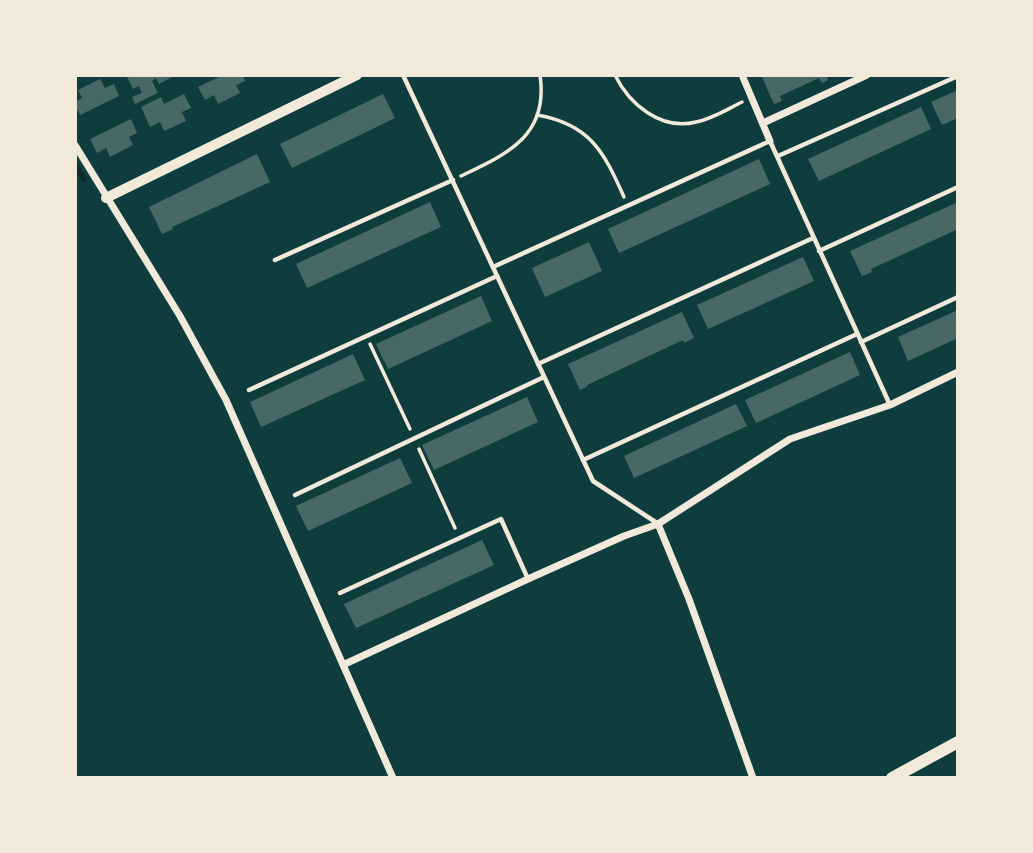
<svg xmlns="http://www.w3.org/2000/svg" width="1033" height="853" font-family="Literata,serif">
<rect width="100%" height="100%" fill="#0f3d3e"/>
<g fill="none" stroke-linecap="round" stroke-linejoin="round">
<polyline stroke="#0a2a2b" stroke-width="5" points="75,164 84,180"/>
</g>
<g fill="#486865">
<polygon points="129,75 171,75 172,77 159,84 156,78 152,81 158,93 135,104 132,97 142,93 139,86 133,89 127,77"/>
<polygon points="223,75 243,75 245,81 236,85 240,93 218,104 214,95 205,100 198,87"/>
<polygon points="761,75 826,75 828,80 822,83 819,78 780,96 782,101 774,104"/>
<polygon points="100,79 105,88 114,84 119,96 80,115 75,105 75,102 82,98 78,90"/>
<polygon points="958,90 958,118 942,125 931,102"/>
<polygon points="184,94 191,108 182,112 186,121 164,131 160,122 150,127 141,107 161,97 164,104"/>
<polygon points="383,94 395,118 292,168 280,144"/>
<polygon points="921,107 931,129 819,181 808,159"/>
<polygon points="131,119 137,133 129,137 133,145 110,157 106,148 97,153 90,139"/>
<polygon points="257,154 270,182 172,227 173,229 162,234 149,207"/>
<polygon points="759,159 770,184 619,253 608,229"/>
<polygon points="430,202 441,227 307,288 296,264"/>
<polygon points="958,202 958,229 871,269 872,272 862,276 850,251"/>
<polygon points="589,242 602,271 545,297 532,268"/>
<polygon points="803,257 814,281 708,329 697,305"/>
<polygon points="481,296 492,321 388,369 376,344"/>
<polygon points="958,310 958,338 908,361 898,337"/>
<polygon points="682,312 694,338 684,343 683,340 587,385 588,386 580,390 568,364"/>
<polygon points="850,352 860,375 756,423 745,400"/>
<polygon points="353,354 365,380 261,427 250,402"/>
<polygon points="527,397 538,422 434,470 422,445"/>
<polygon points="736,404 747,426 634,478 624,456"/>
<polygon points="400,458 412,483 308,531 296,506"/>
<polygon points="482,540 494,565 356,628 344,604"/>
</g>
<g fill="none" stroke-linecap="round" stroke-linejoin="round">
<g stroke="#f1e9da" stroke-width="3.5">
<path d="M615,75C629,104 661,131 696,122C712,119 728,109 742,102"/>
<path d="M537,115C590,124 604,152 624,197"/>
<path d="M461,176C507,154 549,136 540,75"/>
<polyline points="370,344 410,429"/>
<polyline points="419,449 455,528"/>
</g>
<g stroke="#f1e9da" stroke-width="4.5">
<polyline points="403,75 593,481 657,523"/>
<polyline points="778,156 958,76"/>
<polyline points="819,251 958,187"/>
<polyline points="275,260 453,180"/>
<polyline points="493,267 770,141 890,405"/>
<polyline points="861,342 958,297"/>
<polyline points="538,364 813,238"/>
<polyline points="249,390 497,276"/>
<polyline points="583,460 857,334"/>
<polyline points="295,495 544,377"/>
<polyline points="340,593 501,519 528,579"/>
</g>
<g stroke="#f1e9da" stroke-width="7">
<polyline points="742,75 770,141"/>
<polyline points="763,123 867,75"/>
<polyline points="75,145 180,316 226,400 393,778"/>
<polyline points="658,524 689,599 753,778"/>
<polyline points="345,664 528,579 624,536 658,524 790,439 890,405 958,372"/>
</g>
<polyline stroke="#f1e9da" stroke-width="10" points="106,198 357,75"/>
<polyline stroke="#f1e9da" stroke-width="12" points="892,778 958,742"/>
</g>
<rect width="1033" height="853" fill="none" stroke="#f1e9da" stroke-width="154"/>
</svg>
